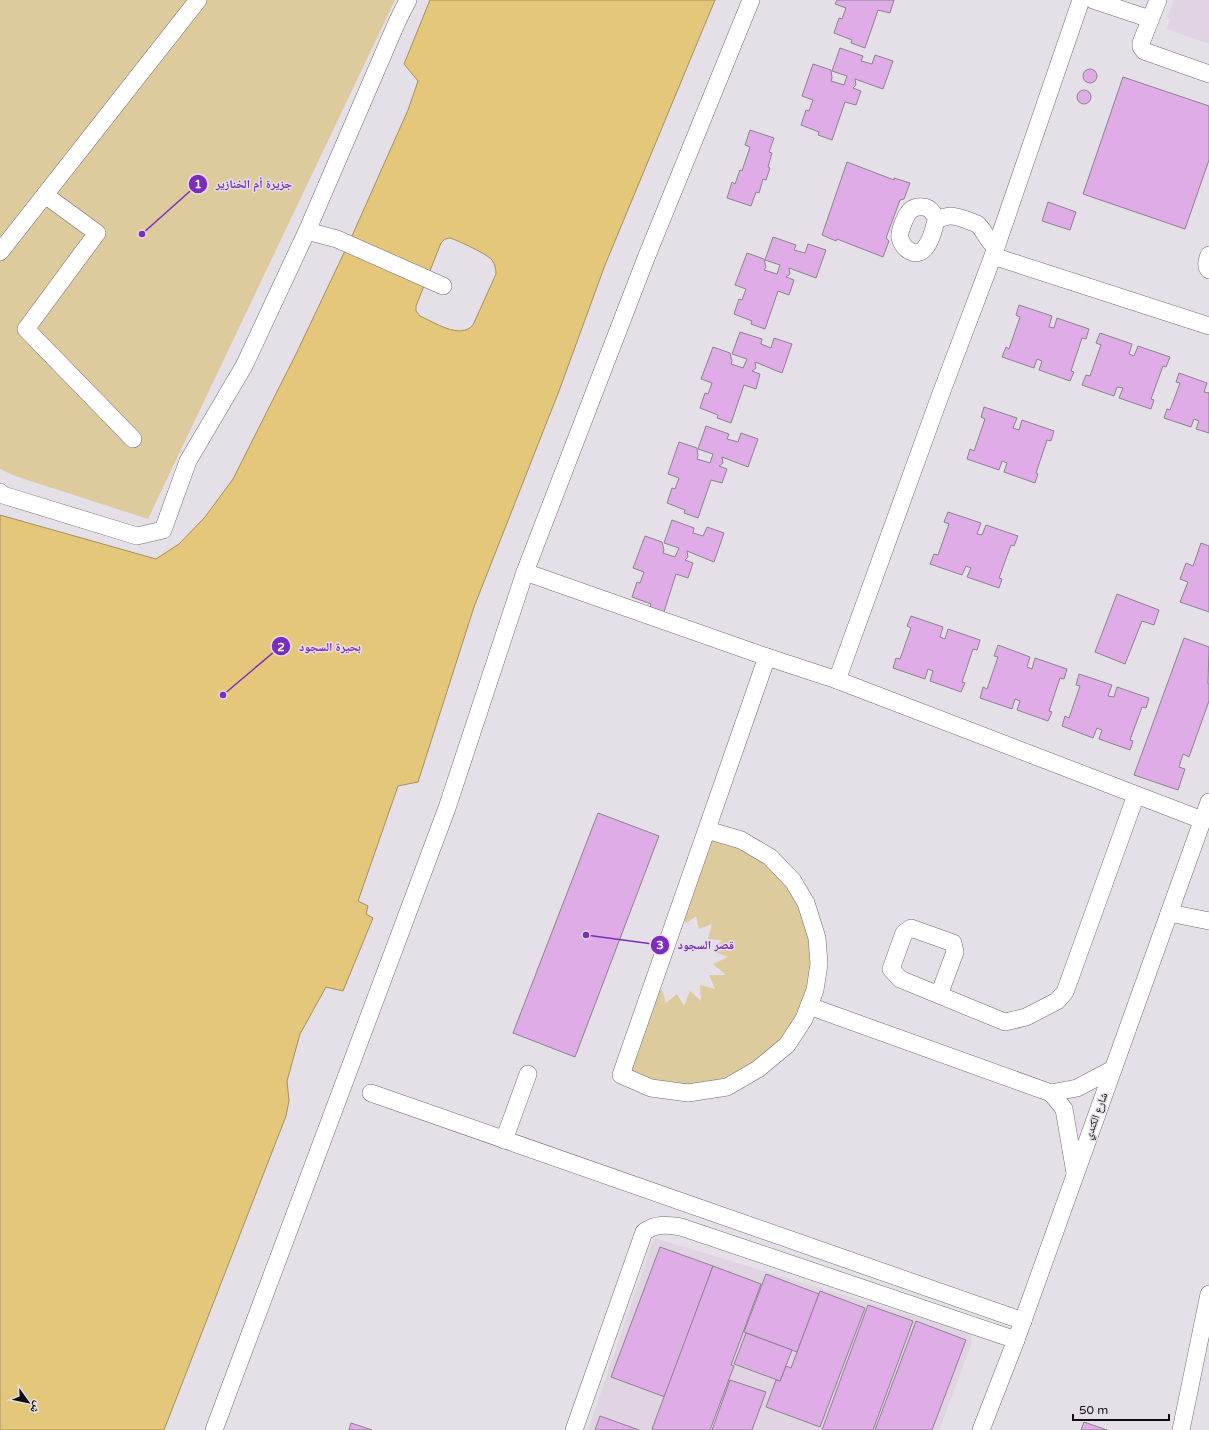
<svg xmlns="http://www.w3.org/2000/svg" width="1209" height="1430" font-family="'Varela Round','Noto Naskh Arabic',sans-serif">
<rect width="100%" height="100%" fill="#e5dfe7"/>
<g fill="#e0d4e2">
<polygon points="1174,0 1209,0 1209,44 1167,29 1170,19 1167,17"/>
<polygon points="654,1238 970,1333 972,1342 939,1430 588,1430"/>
</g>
<g fill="#ddcb9d">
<polygon points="0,0 395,0 148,519 15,476 0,469"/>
<polygon points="712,838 730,841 762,859 789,880 804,910 811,942 810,976 801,1008 785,1037 735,1079 670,1087 627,1071 656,991 662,990 666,1003 677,994 684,1006 690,991 701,1001 700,985 715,989 709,975 726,975 713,964 728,957 713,951 722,940 708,939 712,924 699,929 696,916 687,923 682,919"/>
</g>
<path fill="#e5c77c" stroke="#a58f5c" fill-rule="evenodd" d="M430,0H715L605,265L559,391L474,607L418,782L398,786L358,901L368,906L366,914L373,918L343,991L326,987L300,1034L287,1081L289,1101L286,1116L164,1430H0V515L156,559L179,544L205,517L233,479L297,352L352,236L408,110L418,81L404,64ZM450,238C459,241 487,254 492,260C495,265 496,269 496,274L473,325C460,340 434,322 420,316L416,311V306L441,243L445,239Z"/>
<g fill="#dface8" stroke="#8a848b">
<polygon points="837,0 894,0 890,13 878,10 865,48 851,43 852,40 834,33 839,18 842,19 846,8 835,4"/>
<polygon points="840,48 863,56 861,61 872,64 875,55 893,61 883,89 855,79 856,85 853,88 861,91 856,105 845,102 832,140 818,135 819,132 801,125 806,110 809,111 813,100 802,96 813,64 831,70 832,78 831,81 844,85 847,76 832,71"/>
<circle cx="1090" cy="76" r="7"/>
<polygon points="1123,77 1209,106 1209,160 1185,229 1083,194"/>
<circle cx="1084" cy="97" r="7"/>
<polygon points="750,130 774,138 769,152 772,153 768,167 770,168 766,180 763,179 759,193 756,192 751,206 727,198 732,182 735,184 740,170 742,171 750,147 745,145"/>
<polygon points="847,162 894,180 894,178 910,183 904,199 900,200 886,238 889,241 883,257 837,239 836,241 822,235"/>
<polygon points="1048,202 1076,212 1070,230 1042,221"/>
<polygon points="773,237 796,245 794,250 805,253 808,244 826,250 816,278 789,268 790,274 786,277 794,280 789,295 778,291 765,329 751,324 752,321 734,314 739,299 742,300 746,289 735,285 747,253 764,259 766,267 764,270 777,274 780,265 765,260"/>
<polygon points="1019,305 1052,316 1049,327 1054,328 1057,318 1089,329 1086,339 1082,338 1071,371 1074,372 1070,381 1039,370 1042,361 1037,359 1034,368 1002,357 1006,347 1009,349 1020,317 1016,315"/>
<polygon points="740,332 762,339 761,344 771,348 774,338 792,344 782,373 755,362 756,368 752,371 760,374 756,389 744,385 731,423 717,418 718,415 700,408 705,393 708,394 712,383 701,379 713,347 730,353 732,361 731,364 743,368 747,359 732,354"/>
<polygon points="1100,333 1132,344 1129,354 1134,356 1138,346 1170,357 1166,367 1163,366 1151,399 1154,400 1151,409 1119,398 1123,388 1117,387 1114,396 1082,385 1086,375 1090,376 1101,345 1096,343"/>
<polygon points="1179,373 1207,383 1204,392 1209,393 1209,392 1209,433 1196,429 1199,421 1194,419 1191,427 1164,418 1167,409 1170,410 1180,383 1176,382"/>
<polygon points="984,407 1017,418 1013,428 1019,430 1022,420 1054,431 1051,441 1047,440 1036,473 1038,474 1035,483 1004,472 1007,463 1002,461 999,470 967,459 970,449 974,451 985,419 981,417"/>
<polygon points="706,426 729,434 727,439 738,442 741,433 758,439 748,467 722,457 723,463 719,466 727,469 722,483 711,480 698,518 684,513 685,510 667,503 672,488 675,489 679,478 668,474 679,442 697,448 698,456 697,459 710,463 713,454 698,449"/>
<polygon points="948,512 981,523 977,534 982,535 986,525 1018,536 1014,546 1011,545 999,578 1002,579 999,588 967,577 971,568 966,566 962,575 930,564 934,554 938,555 949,524 944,522"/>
<polygon points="672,520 694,528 693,533 703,536 707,527 724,533 714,562 687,551 688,557 685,560 693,563 688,578 676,574 664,612 650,607 651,604 632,597 637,582 640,583 644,572 633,568 645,536 662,542 664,550 663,553 675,557 679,548 664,543"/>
<polygon points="1201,543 1209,546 1209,612 1180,602 1188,582 1180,579 1186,563 1193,566"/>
<polygon points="1117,594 1159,610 1154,625 1142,621 1125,664 1095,652"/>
<polygon points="911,616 943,627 940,637 945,639 948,629 980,640 977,650 973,649 962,682 965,683 961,692 930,681 933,671 928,669 925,679 893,668 896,658 900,659 911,628 907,626"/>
<polygon points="1184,638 1209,647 1208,684 1209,684 1209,701 1189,757 1183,754 1179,767 1185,769 1178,790 1134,775"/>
<polygon points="998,645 1030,657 1027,667 1032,669 1035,658 1067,669 1064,679 1060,678 1049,711 1052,712 1048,721 1017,710 1020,701 1015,699 1012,709 980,698 983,687 987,689 998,657 994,656"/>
<polygon points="1079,674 1112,685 1108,696 1114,697 1117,687 1149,698 1146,708 1142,707 1130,740 1133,741 1130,750 1099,739 1102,730 1097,728 1093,738 1062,726 1065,716 1069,718 1080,686 1076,685"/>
<polygon points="598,813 659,836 575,1057 513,1033"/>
<polygon points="660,1247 713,1266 665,1397 611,1377"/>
<polygon points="713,1266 761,1284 731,1365 734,1366 710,1430 654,1430 652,1429"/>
<polygon points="766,1274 819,1294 797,1352 744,1332"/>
<polygon points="820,1291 865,1308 820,1427 766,1407 776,1380 780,1381 786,1366 791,1368"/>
<polygon points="868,1305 913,1321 873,1430 822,1430"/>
<polygon points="916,1321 966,1340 932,1430 875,1430"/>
<polygon points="746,1333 792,1350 780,1381 734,1364"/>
<polygon points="730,1380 766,1392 752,1430 712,1430"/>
<polygon points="600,1416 639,1430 595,1430"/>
<polygon points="1084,1422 1107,1430 1081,1430"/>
<polygon points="351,1423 372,1430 349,1430"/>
</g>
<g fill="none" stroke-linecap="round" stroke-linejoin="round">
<g stroke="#726c73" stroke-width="18">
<g id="minor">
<polyline points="1093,0 1150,19"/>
<polyline points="1158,0 1141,43 1141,47 1144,51 1209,74"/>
<polyline points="45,195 97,233 26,329 133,439"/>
<path d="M937,217C934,227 932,240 925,248C916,259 903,249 900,238C899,232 902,226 904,221C907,214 910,208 918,207C932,205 932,215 938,218C942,219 946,216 950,216C959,216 969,221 977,224C985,230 987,242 996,247"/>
<polyline points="307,231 337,239 443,286"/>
<polyline points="0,252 198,0"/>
<path d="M1209,255C1207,261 1205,265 1209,270"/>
<polyline points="993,256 1209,326"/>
<polyline points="0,492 3,495 137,536 163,530 188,461 244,366 307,231 397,22 408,0"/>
<polyline points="525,572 767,657 837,680 1202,820"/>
<polyline points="837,680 940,396 993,256 1081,0"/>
<polyline points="707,830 741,840 770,857 793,881 806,903 817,938 819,964 815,990 804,1019 787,1045 758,1069 727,1087 688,1093 651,1088 621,1075 767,657"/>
<polyline points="1169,913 1209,921"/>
<polyline points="939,995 955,952 953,943 911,928 904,933 891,969 900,979 1005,1022 1026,1017 1057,1001 1065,992 1136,795"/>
<polyline points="809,1006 1051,1093 1077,1088 1113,1069"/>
<polyline points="371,1093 1023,1321"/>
<polyline points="1051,1093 1064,1109 1075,1173"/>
<polyline points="504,1140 528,1074"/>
<polyline points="214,1430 447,808 525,572 646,258 751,0"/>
<path d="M574,1430L644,1232C656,1223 667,1225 681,1227L1016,1340"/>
<polyline points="981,1430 1016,1340 1209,802"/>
<polyline points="1181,1430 1209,1294"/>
</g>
</g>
<use href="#minor" stroke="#fff" stroke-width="17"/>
</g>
<g text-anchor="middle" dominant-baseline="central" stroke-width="3" stroke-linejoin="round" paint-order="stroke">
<g font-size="11" fill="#100d10" stroke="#e5dfe7">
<text transform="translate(1096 1116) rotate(-70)">شارع الكندي</text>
</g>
</g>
<path fill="none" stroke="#7b2cbf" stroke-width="1.5" d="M142 234L198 184M223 695L281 646M586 935L660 945"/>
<g fill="#7b2cbf" stroke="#e5dfe7" stroke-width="1.5">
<circle cx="142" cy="234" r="4"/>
<circle cx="223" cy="695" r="4"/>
<circle cx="586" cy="935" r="4"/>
<circle cx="198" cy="184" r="10"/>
<circle cx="281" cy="646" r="10"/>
<circle cx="660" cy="945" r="10"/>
</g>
<g font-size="12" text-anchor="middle" font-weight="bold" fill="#fff">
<text x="198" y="188">1</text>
<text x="281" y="651">2</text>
<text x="660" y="949">3</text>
</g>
<g font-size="12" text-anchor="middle" font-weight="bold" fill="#7b2cbf" stroke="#e5dfe7" stroke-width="3" stroke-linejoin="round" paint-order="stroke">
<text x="254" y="188">جزيرة أم الخنازير</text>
<text x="330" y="651">بحيرة السجود</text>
<text x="706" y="949">قصر السجود</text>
</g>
<g transform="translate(28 1402) rotate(123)" stroke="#e5dfe7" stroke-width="3" paint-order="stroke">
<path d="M0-3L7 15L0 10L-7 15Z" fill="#100d10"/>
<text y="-6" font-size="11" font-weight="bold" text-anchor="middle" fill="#100d10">ش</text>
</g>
<path d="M1073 1414v6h96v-6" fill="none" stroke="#100d10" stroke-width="2"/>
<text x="1079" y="1414" font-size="12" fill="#100d10" stroke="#e5dfe7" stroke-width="3" paint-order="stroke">50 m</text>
</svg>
